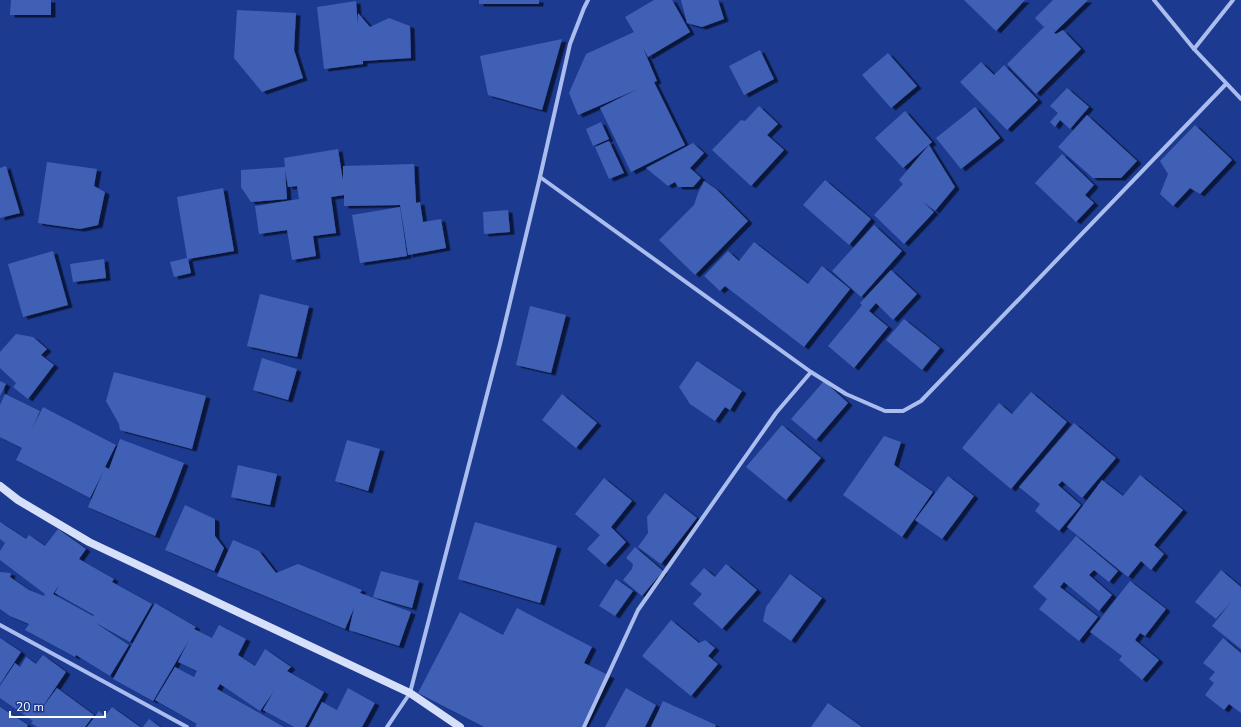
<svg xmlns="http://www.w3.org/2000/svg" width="1241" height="727" font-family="'Nunito Sans',sans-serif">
<defs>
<filter id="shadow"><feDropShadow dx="4.5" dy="2.5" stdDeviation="0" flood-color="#0009"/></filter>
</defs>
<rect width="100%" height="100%" fill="#1c3a90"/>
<g fill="#4060b6" fill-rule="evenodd" filter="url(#shadow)">
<polygon points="11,0 51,0 51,15 10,15"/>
<rect x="479" y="0" width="60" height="4"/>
<polygon points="654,0 672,0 690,32 648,57 643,48 657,81 654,82 685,145 631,172 600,108 638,89 578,115 569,93 586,54 634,32 625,17"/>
<polygon points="681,0 718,0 724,19 702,27 687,23"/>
<polygon points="964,0 1025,0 996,31"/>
<polygon points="1053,0 1088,0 1054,33 1056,34 1063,30 1081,49 1036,94 1007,64 1043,28 1045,28 1035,18"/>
<polygon points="356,1 358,25 358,13 370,27 389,18 410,26 411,58 363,61 363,64 324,69 317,7"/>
<polygon points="237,10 296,13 294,50 303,78 262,92 234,58"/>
<polygon points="562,39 542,110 488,95 480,56"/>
<polygon points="760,50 774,79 744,95 729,66"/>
<polygon points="888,53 917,86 891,108 862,75"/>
<polygon points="981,62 994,75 1004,65 1038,100 1007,130 960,82"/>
<polygon points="1067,88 1089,107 1070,129 1060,120 1055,127 1050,122 1058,113 1050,106"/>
<polygon points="759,106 778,124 767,135 784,150 751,186 712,150 741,120 745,121"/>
<polygon points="975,107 1000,138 961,169 936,138"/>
<polygon points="905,111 932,142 903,168 875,138"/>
<polygon points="1087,115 1137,161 1121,178 1093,178 1058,147"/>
<polygon points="601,122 609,139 593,146 586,129"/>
<polygon points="1195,125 1232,160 1200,194 1190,188 1173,206 1160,194 1168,174 1160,161"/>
<polygon points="609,141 624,173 609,179 595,147"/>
<polygon points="693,143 704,153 690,168 701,178 693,187 678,187 675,182 668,186 646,168"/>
<polygon points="929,145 955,187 935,211 922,201 934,212 904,244 874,215 903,184 899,180"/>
<polygon points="338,149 343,181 343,166 414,164 416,203 420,202 423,222 441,219 446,248 408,255 400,205 344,206 344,195 331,197 336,233 313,236 316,256 292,260 287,230 259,234 255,206 299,199 297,186 288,187 285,170 287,199 251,202 241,187 241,170 285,167 284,158"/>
<polygon points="1062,154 1094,185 1085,195 1094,203 1076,222 1035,183"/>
<polygon points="47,162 97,169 94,186 105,192 98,225 80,229 38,223"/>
<polygon points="6,166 20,213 0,218 0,168"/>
<polygon points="825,180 871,219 849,245 803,205"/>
<polygon points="704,181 716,189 748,221 695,275 659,240 694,205 698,193"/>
<polygon points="223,188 234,251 188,259 191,273 174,277 170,262 187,258 177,197"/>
<polygon points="400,207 407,256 360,263 352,215"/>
<polygon points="508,210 510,232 484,234 483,212"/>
<polygon points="874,225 902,251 861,297 832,271"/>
<polygon points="754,242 808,284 822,266 850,289 804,347 725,286 720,291 704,276 728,251 739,261"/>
<polygon points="53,251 68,305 23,317 8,264"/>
<polygon points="104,259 106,278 73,282 70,264"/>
<polygon points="891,270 917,294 893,320 876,303 869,311 888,327 854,368 828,346 862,305 860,303"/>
<polygon points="260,294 309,306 297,357 247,346"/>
<polygon points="530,306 566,315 551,373 516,365"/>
<polygon points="904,319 940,348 922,370 886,340"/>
<polygon points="16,334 33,337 47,349 41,355 54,365 28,399 13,387 16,383 0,368 0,352"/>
<polygon points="262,358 297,369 288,400 253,390"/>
<polygon points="697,361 742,391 730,410 725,407 715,421 690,404 679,387"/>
<polygon points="114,372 206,396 192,449 120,430 119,424 106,401"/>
<polygon points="0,381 6,384 0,396"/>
<polygon points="824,381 848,403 816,440 791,419"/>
<polygon points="1031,392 1067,422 1011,489 962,448 999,403 1012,414"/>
<polygon points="5,394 40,411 31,431 43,407 116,445 105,467 109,469 120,439 184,463 172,495 167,493 172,495 155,536 88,507 103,472 90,498 16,460 22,448 0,437 0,405"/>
<polygon points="562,394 597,423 576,448 542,420"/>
<polygon points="1074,423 1116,458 1082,498 1062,481 1058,485 1081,505 1059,531 1035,511 1040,504 1019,487"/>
<polygon points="782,425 821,458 786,500 746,467"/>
<polygon points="884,436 901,442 894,465 933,492 902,537 843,495"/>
<polygon points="347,440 380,449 368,491 335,481"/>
<polygon points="238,465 277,474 270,505 231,497"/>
<polygon points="1140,475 1183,510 1154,545 1164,554 1151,570 1141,561 1128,577 1067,527 1102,480 1123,496"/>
<polygon points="948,476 974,496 942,539 915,520"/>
<polygon points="604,478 632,501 611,527 626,542 605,565 587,549 600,535 575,514"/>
<polygon points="665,493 697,518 661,564 638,547 648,533 647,517"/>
<polygon points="185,505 215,519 215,536 224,548 214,571 165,550"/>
<path d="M0,522L26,539L29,535L45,546L58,529L86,549L79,559L114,579L112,582L152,604L130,642L94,622L129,645L110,676L76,655L75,657L25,630L29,624L10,616L0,609V572L11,573L10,577L29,590L44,596L45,594L0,560V551L5,543L0,539ZM59,585L55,593L94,615L93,616L53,594Z"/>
<polygon points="475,522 557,546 540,603 458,579"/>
<polygon points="1076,536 1118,571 1109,582 1094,570 1089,575 1112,595 1099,611 1064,582 1060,587 1098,617 1079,641 1039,609 1047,599 1033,587"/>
<polygon points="233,540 259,551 276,573 298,564 362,590 360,593 411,612 399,646 349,630 354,608 345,629 217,576"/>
<polygon points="635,547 663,571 642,596 623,580 632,569 633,564 626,558"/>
<polygon points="726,564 757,590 722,629 693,604 702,594 690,584 704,568 715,577"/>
<polygon points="1221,570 1241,587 1241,649 1212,626 1231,602 1216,619 1195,602"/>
<polygon points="381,571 419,581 412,608 373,597"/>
<polygon points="790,574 822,598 791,641 763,621 766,607"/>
<polygon points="616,579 633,591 615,616 599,606"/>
<polygon points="1130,581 1166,609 1145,636 1140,633 1135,640 1159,660 1142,680 1119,660 1122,656 1090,632"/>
<polygon points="155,603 196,627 194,629 212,638 219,625 246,639 238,655 255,666 265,649 291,667 287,671 324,692 305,727 294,727 263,710 274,691 260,711 220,684 217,689 284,727 197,727 195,726 197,724 155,700 175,667 194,677 197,671 178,662 189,640 153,701 113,679"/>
<polygon points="517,608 592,647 584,663 610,676 583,727 484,727 418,693 460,612 503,635"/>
<polygon points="671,620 699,643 705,640 715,648 708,656 718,664 691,696 642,656"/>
<polygon points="0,638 21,652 0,684"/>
<polygon points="1223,638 1241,653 1241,713 1229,704 1224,710 1205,695 1214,683 1209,679 1215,672 1203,663"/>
<polygon points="43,655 66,672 37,715 57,688 94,715 85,727 37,727 31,723 33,721 0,698 0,686 15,663 20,667 26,657 36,664"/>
<polygon points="348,688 375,703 362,727 309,727 322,702 337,710"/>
<polygon points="626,688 656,705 645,727 605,727"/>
<polygon points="663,701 716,725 715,727 651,727"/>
<polygon points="828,703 862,727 811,727"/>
<polygon points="0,707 28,725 27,727 0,727"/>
<polygon points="112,707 140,727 87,727 99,711 105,716"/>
<polygon points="149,719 160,727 143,727"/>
</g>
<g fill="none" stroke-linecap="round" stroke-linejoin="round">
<g stroke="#aabdee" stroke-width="4">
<polyline points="1154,0 1194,49 1241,99"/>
<polyline points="1194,49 1233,0"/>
<polyline points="540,177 811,372 776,413 638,610 584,727"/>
<polyline points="811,372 846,394 885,411 903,411 921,401 1226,84"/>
<polyline points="0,625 187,727"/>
<polyline points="387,727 410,693 500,344 540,177 570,44 584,8 588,0"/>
</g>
<polyline stroke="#d7e0fa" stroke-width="8" points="0,486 18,500 89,542 410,693 460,727"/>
</g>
<path d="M10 711v6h95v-6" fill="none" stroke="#ffffff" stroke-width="2"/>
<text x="16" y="711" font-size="12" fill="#ffffff" stroke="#1c3a90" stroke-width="3" paint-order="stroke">20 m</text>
</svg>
